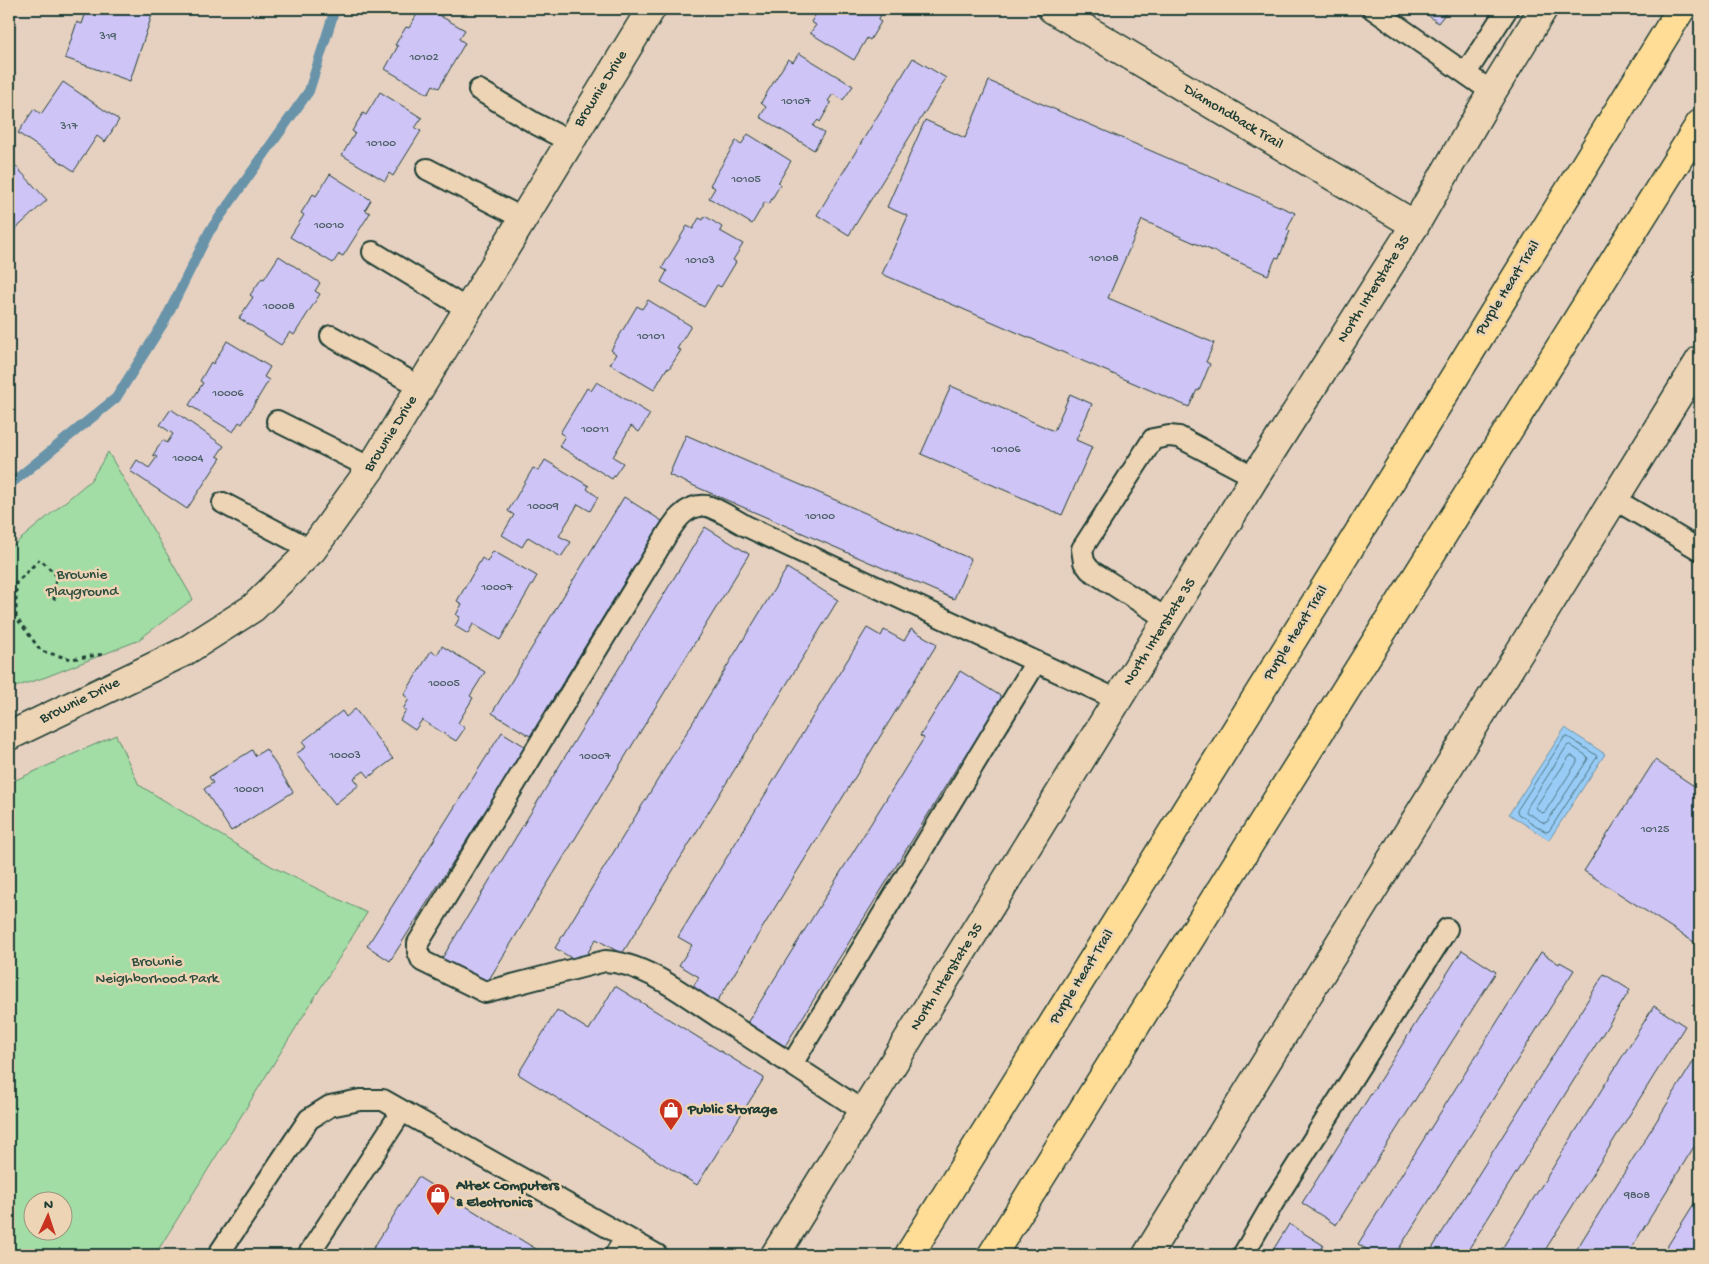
<svg xmlns="http://www.w3.org/2000/svg" width="1709" height="1264" font-family="'Gochi Hand',sans-serif">
<rect width="100%" height="100%" fill="#e6d1c1"/>
<filter id="ink" filterUnits="userSpaceOnUse"><feTurbulence type="fractalNoise" baseFrequency=".02" numOctaves="2"/><feDisplacementMap in="SourceGraphic" scale="10" xChannelSelector="R" yChannelSelector="G"/><feConvolveMatrix kernelMatrix="1 2 1 2 8 2 1 2 1" color-interpolation-filters="sRGB"/></filter>
<g filter="url(#ink)">
<g fill="#a1dda4" stroke="#608d6c" fill-rule="evenodd">
<polygon points="108,452 193,599 137,641 46,677 9,689 9,549 91,480"/>
<path d="M116,735L139,785L271,866L367,913L155,1255H9V783ZM32,1202H62V1232H32Z"/>
</g>
<polygon fill="#98ccf6" stroke="#6893a8" points="1565,728 1605,754 1549,840 1509,814"/>
<g fill="none" stroke-linecap="round" stroke-linejoin="round">
<g stroke="#4f7682" stroke-width="1">
<polygon points="1565,737 1568,737 1596,755 1597,757 1549,831 1546,832 1518,814 1517,811"/>
<polygon points="1570,745 1587,756 1588,759 1547,822 1544,823 1526,812 1526,809 1567,746"/>
<polygon points="1572,756 1577,759 1577,762 1545,812 1542,813 1537,809 1536,806 1569,757"/>
</g>
<polyline stroke="#6893a8" stroke-width="10" points="9,485 116,398 164,322 209,232 309,91 335,9"/>
</g>
<g fill="#cec4f6" stroke="#1f3d34">
<polygon points="87,9 132,9 152,15 130,81 65,58 77,22 82,24"/>
<polygon points="420,9 428,9 465,30 459,39 465,43 439,88 433,85 428,94 385,69 398,46 395,45 406,27 409,28"/>
<polygon points="819,9 885,9 878,20 881,22 870,40 867,38 854,60 810,33 816,25 811,22"/>
<polygon points="1420,9 1449,9 1438,23"/>
<polygon points="799,53 853,86 843,100 833,94 828,101 831,103 820,122 818,120 813,126 824,133 814,150 760,117 766,107 761,103 763,99 788,59 793,62"/>
<polygon points="913,58 946,78 849,235 817,215"/>
<polygon points="989,81 1295,213 1287,230 1290,231 1279,258 1276,257 1268,275 1142,220 1108,298 1214,343 1206,362 1210,364 1199,391 1197,390 1189,407 882,274 908,216 887,207 925,120 965,138"/>
<polygon points="63,82 119,120 105,142 97,136 74,171 18,133 34,109 41,114"/>
<polygon points="380,92 422,118 415,128 421,131 393,176 389,173 385,181 342,155 355,133 352,131 363,113 366,115"/>
<polygon points="748,134 791,161 778,183 780,185 769,204 765,202 752,224 709,198 715,188 710,185 736,141 741,145"/>
<polygon points="9,159 47,200 9,235"/>
<polygon points="330,174 371,200 365,210 370,213 343,256 339,254 333,263 290,237 304,215 301,213 313,194 316,196"/>
<polygon points="705,216 722,227 720,231 743,244 733,260 736,262 721,287 717,285 704,307 661,282 667,271 662,268 687,226 693,229 699,218 703,220"/>
<polygon points="279,256 320,283 315,291 320,294 294,335 290,332 281,345 239,318 253,297 250,295 262,278 264,279"/>
<polygon points="648,300 691,326 677,349 681,350 669,369 667,368 654,390 610,364 616,354 611,350 637,306 642,309"/>
<polygon points="227,341 270,367 264,377 269,380 242,424 239,422 233,432 189,405 203,383 200,381 211,362 213,364"/>
<polygon points="597,382 650,414 639,432 631,426 613,457 623,463 612,479 559,446 565,436 560,433 587,388 591,391"/>
<polygon points="951,386 1054,431 1070,394 1092,404 1076,440 1092,447 1062,515 921,454"/>
<polygon points="171,409 224,446 217,456 221,458 187,509 130,471 137,460 149,468 157,457 153,455 163,440 167,443 173,434 160,425"/>
<polygon points="686,435 971,559 954,599 669,475"/>
<polygon points="545,460 589,486 587,489 598,497 590,511 578,504 559,536 571,542 561,557 528,537 522,547 502,535 514,515 508,511 533,468 539,471"/>
<polygon points="624,497 662,521 530,736 492,713"/>
<polygon points="705,527 749,554 485,986 441,960"/>
<polygon points="493,551 537,576 500,640 473,624 468,634 455,626 460,617 456,615 462,604 457,601 482,558 487,562"/>
<polygon points="787,568 838,600 622,954 596,939 581,964 555,948"/>
<polygon points="867,628 881,636 884,630 904,641 911,629 937,644 715,1005 691,990 699,977 679,965 692,945 678,937"/>
<polygon points="442,646 485,672 470,696 473,698 458,723 465,728 456,741 422,720 415,730 400,720 406,710 403,709 409,699 404,695 431,651 437,655"/>
<polygon points="960,671 1004,698 965,763 961,761 785,1046 747,1023 924,738 920,736"/>
<polygon points="355,709 393,759 369,777 364,771 354,778 359,785 335,804 296,754 306,747 302,742 342,711 346,717"/>
<polygon points="502,732 526,747 390,961 367,946"/>
<polygon points="266,749 293,792 231,831 204,789 213,783 209,777 252,750 255,756"/>
<polygon points="1655,760 1700,790 1700,946 1584,871"/>
<polygon points="1462,950 1496,972 1336,1225 1302,1203"/>
<polygon points="1541,952 1559,964 1560,962 1574,970 1395,1255 1376,1255 1358,1244"/>
<polygon points="1604,974 1630,990 1465,1255 1428,1255"/>
<polygon points="615,986 764,1078 697,1185 518,1074 557,1010 589,1030"/>
<polygon points="1654,1006 1685,1026 1542,1255 1498,1255"/>
<polygon points="1700,1051 1700,1137 1627,1255 1573,1255"/>
<polygon points="418,1177 546,1255 369,1255"/>
<polygon points="1700,1194 1700,1249 1696,1255 1662,1255"/>
<polygon points="1289,1224 1323,1245 1317,1255 1270,1255"/>
</g>
<g fill="none" stroke-linecap="round" stroke-linejoin="round">
<g stroke="#1f3d34" stroke-width="24">
<g id="lane">
<polyline points="1373,9 1492,92"/>
<polyline points="1466,73 1507,9"/>
<polyline points="479,90 536,124 569,141"/>
<polyline points="427,169 522,218"/>
<polyline points="373,252 467,309"/>
<polyline points="331,336 420,387"/>
<polyline points="277,421 371,468"/>
<polyline points="1614,499 1700,550"/>
<polyline points="223,503 312,550"/>
<polyline points="1167,619 1090,570 1084,562 1082,549 1153,439 1169,436 1179,437 1255,477"/>
<polyline points="792,1064 1036,662"/>
<path d="M864,1112C816,1080 768,1049 720,1018C687,997 646,963 605,961L485,992L422,961L418,952V943L657,551C668,534 681,502 707,506C716,508 737,521 746,526L1118,700"/>
<polyline points="220,1255 220,1252 309,1119 330,1106 360,1100 383,1100 657,1255"/>
<polyline points="308,1255 402,1111"/>
<polyline points="615,1255 625,1238"/>
<polyline points="1243,1255 1273,1203 1447,929"/>
</g>
</g>
<g stroke="#1f3d34" stroke-width="31">
<g id="street">
<polyline points="1052,9 1415,225"/>
<polyline points="9,736 184,652 253,608 312,550 371,468 651,9"/>
</g>
</g>
<g stroke="#1f3d34" stroke-width="31">
<g id="secondary">
<polyline points="775,1255 1255,477 1415,225 1492,92 1543,9"/>
<polyline points="1147,1255 1700,360"/>
</g>
</g>
<g stroke="#1f3d34" stroke-width="31">
<g id="highway">
<polyline points="909,1255 1316,602 1681,9"/>
<polyline points="992,1255 1700,124"/>
</g>
</g>
<polyline stroke="#1f3d34" stroke-width="3" stroke-dasharray="4 4" stroke-linecap="butt" points="54,600 56,575 40,559 16,583 16,617 41,651 71,659 105,654"/>
<use href="#lane" stroke="#ecd4b4" stroke-width="20"/>
<use href="#street" stroke="#ecd4b4" stroke-width="28"/>
<use href="#secondary" stroke="#ecd4b4" stroke-width="28"/>
<use href="#highway" stroke="#ffdd96" stroke-width="28"/>
</g>
</g>
<defs>
<g id="shop-pin" transform="scale(1.25)"><path d="M0 17L-7.5 6A9.5 9.5 0 1 1 7.5 6Z" fill="#c8321e" stroke="#ecd4b4"/><path d="M-5-2.5h2.3a2.7 3.5 0 0 1 5.4 0H5L5.5 6h-11ZM-1.5-2.5h3a1.5 2.3 0 0 0-3 0Z" fill="#fff"/></g>
</defs>
<g fill-rule="evenodd">
<use href="#shop-pin" x="671" y="1110"/>
<use href="#shop-pin" x="438" y="1195"/>
</g>
<g text-anchor="middle" dominant-baseline="central" stroke-width="5" stroke-linejoin="round" paint-order="stroke">
<g font-size="12" fill="#4b5f64">
<text x="108" y="37">319</text>
<text x="424" y="58">10102</text>
<text x="796" y="102">10107</text>
<text x="69" y="127">317</text>
<text x="381" y="144">10100</text>
<text x="746" y="180">10105</text>
<text x="329" y="226">10010</text>
<text x="1104" y="259">10108</text>
<text x="700" y="261">10103</text>
<text x="279" y="307">10008</text>
<text x="651" y="337">10101</text>
<text x="228" y="394">10006</text>
<text x="595" y="430">10011</text>
<text x="1006" y="450">10106</text>
<text x="188" y="459">10004</text>
<text x="543" y="507">10009</text>
<text x="820" y="517">10100</text>
<text x="497" y="588">10007</text>
<text x="444" y="684">10005</text>
<text x="345" y="756">10003</text>
<text x="595" y="757">10007</text>
<text x="249" y="790">10001</text>
<text x="1655" y="830">10125</text>
<text x="1637" y="1196">9808</text>
</g>
<g font-size="15" fill="#1f3d34" stroke="#ecd4b4">
<text transform="translate(601 89) rotate(-58)">Brownie Drive</text>
<text transform="translate(1233 117) rotate(31)">Diamondback Trail</text>
<text transform="translate(1508 288) rotate(-58)">Purple Heart Trail</text>
<text transform="translate(1374 289) rotate(-58)">North Interstate 35</text>
<text transform="translate(391 434) rotate(-58)">Brownie Drive</text>
<text transform="translate(1160 632) rotate(-58)">North Interstate 35</text>
<text transform="translate(1296 633) rotate(-58)">Purple Heart Trail</text>
<text transform="translate(80 701) rotate(-26)">Brownie Drive</text>
<text transform="translate(947 977) rotate(-58)">North Interstate 35</text>
<text transform="translate(1082 977) rotate(-58)">Purple Heart Trail</text>
</g>
<g font-size="15" fill="#2c4d3f" stroke="#ecd4b4">
<text x="82" y="575">Brownie<tspan x="82" dy="17">Playground</tspan></text>
<text x="157" y="962">Brownie<tspan x="157" dy="17">Neighborhood Park</tspan></text>
</g>
<g font-size="15" font-weight="bold" fill="#1f3d34" stroke="#ecd4b4" text-anchor="start">
<text x="688" y="1110">Public Storage</text>
<text x="456" y="1186">Altex Computers<tspan x="456" dy="17">&amp; Electronics</tspan></text>
</g>
</g>
<rect width="1709" height="1264" fill="none" stroke="#ecd4b4" stroke-width="30"/>
<rect x="15" y="15" width="1679" height="1234" fill="none" stroke="#1f3d34" stroke-width="2" filter="url(#ink)"/>
<g transform="translate(48 1216) rotate(3)"><circle r="24" fill="#ecd4b4" stroke="#9a9881"/>
<path d="M0-4L9 19L0 12L-9 19Z" fill="#c8321e"/>
<text y="-8" font-size="14" font-weight="bold" text-anchor="middle" fill="#1f3d34">N</text>
</g>
</svg>
